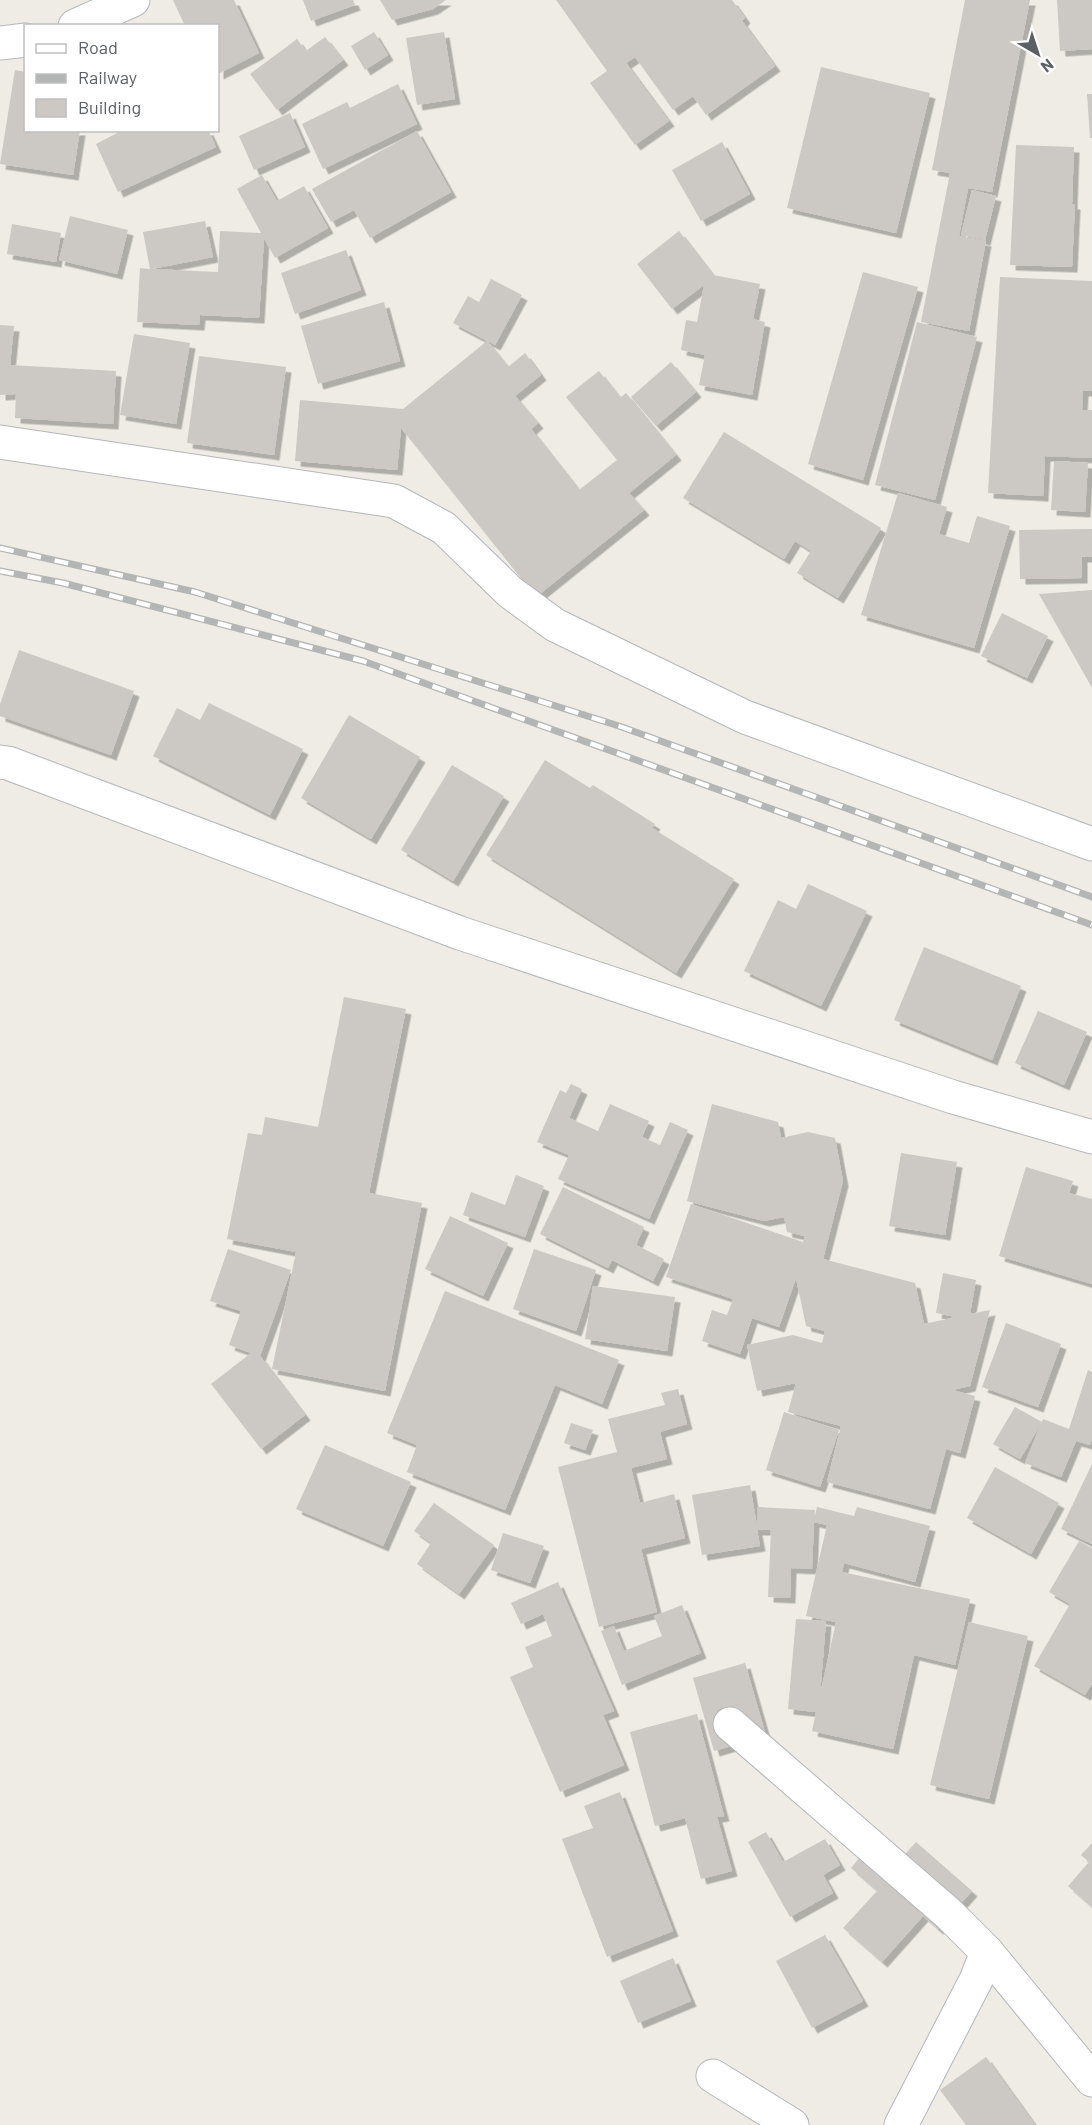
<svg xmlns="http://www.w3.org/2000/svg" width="1092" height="2125" font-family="Barlow,sans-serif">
<defs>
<filter id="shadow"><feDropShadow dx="5.5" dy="5.5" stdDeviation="0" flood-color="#0004"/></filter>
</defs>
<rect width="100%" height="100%" fill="#eeece4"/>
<g fill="#ccc8c3" filter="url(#shadow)">
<polygon points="173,0 234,0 259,53 218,74 218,26 185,26"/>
<polygon points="303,0 353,0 355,5 311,21"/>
<polygon points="380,0 446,0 433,9 392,20"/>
<polygon points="556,0 732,0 745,18 742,21 775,66 706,115 693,96 673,110 635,57 626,63 669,121 635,145 590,83 607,71"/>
<polygon points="965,0 1030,0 992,192 968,188 959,236 986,241 969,331 921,322 950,173 932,170"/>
<polygon points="1057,0 1092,0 1092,49 1060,51"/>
<polygon points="374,32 388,55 365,70 351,46"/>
<polygon points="444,32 455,99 417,105 406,38"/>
<polygon points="325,37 343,60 277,110 250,74 297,39 306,51"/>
<polygon points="821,67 930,93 896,233 787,208"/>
<polygon points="15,70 26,72 26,130 80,130 73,175 0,164"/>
<polygon points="398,84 417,124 323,169 302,124 347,102 350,108"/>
<polygon points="1087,94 1092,94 1092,138 1090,138"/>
<polygon points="290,113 305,147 254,170 239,136"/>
<polygon points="123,130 208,130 216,147 118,192 96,144"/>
<polygon points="417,131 451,192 370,238 354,210 331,222 312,189"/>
<polygon points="722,142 750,194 701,221 672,170"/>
<polygon points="1016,145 1074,147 1072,204 1075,204 1072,267 1010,265"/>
<polygon points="262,175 277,201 304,186 328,228 275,258 264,238 259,318 200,315 199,325 137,322 140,268 150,269 143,232 205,221 213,257 152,269 218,272 220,231 261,233 237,189"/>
<polygon points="972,190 996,196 985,240 961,235"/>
<polygon points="70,216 128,230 117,274 59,260"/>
<polygon points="12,224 61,233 56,262 7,254"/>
<polygon points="679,231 713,275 760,284 753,319 765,322 752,395 699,385 705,355 681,350 686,320 697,322 704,285 672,309 637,264"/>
<polygon points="346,250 361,290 295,314 281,273"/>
<polygon points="863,272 918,287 863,480 808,464"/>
<polygon points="1000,277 1092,281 1092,391 1083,391 1082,410 1092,410 1092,458 1045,456 1043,496 988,493"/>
<polygon points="491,279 522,295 495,345 453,323 468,296 479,302"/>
<polygon points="384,302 400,361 318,384 301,326"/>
<polygon points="917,322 977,337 935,500 875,485"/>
<polygon points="0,325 14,326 10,365 116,371 113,424 15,418 16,394 0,395"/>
<polygon points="134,334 190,343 176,424 120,415"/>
<polygon points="487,341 508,367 525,353 541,375 515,396 538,423 531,429 579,490 617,460 566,397 599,371 620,398 626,393 676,455 629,493 644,510 536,597 401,428 397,470 295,461 300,400 403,409"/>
<polygon points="199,356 286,367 274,455 187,443"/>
<polygon points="671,362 696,392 656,426 631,397"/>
<polygon points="724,432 881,528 838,598 797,573 811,551 795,541 784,559 683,498"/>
<polygon points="1054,461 1088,463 1085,512 1051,510"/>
<polygon points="898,493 947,507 939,534 969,543 977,516 1010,526 974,648 861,615"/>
<polygon points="1092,529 1092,557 1082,557 1082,578 1020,579 1019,530"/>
<polygon points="1092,590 1092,688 1039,594"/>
<polygon points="1002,613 1048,636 1027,678 981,656"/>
<polygon points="19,650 134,691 111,755 0,716 0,704"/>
<polygon points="209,703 303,749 270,815 153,756 177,708 200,720"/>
<polygon points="349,715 420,757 371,839 301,798"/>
<polygon points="545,760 590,788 593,785 655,824 652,828 734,879 676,973 486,855"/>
<polygon points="452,765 504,796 453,881 401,850"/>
<polygon points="808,884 867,911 821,1006 744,971 778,900 796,909"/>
<polygon points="924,947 1021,986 992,1060 894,1020"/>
<polygon points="344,997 406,1009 369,1193 422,1203 385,1391 272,1369 296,1252 227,1239 248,1133 262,1135 265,1117 318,1127"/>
<polygon points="1038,1011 1087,1032 1064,1085 1015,1063"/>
<polygon points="571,1084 582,1089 569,1118 598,1131 610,1104 649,1121 642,1137 660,1145 670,1122 688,1130 649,1219 558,1179 569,1155 537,1142 560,1090 566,1093"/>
<polygon points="712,1104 778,1122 781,1138 808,1132 835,1138 843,1181 823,1259 915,1283 924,1324 956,1317 936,1313 943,1273 976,1280 970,1314 990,1310 970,1386 952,1390 975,1396 960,1453 946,1449 930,1509 827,1482 841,1426 788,1412 796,1383 757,1391 747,1345 793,1335 822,1343 825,1331 806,1326 796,1278 779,1327 752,1318 740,1354 702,1341 712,1310 727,1315 733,1299 666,1277 691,1204 803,1242 805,1236 787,1232 784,1217 764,1221 687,1201"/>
<polygon points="901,1153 957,1162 945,1235 889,1226"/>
<polygon points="1026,1167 1073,1181 1069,1193 1092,1199 1092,1284 999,1256"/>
<polygon points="516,1175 544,1186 525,1237 463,1215 471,1192 505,1205"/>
<polygon points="563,1187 644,1227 636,1245 664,1259 653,1281 612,1260 608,1268 540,1234"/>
<polygon points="450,1216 508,1243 483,1296 425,1269"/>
<polygon points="228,1249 291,1270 260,1356 305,1415 261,1449 211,1384 251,1353 229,1345 241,1311 210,1301"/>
<polygon points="534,1249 596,1270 576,1331 513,1309"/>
<polygon points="593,1286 675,1297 667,1351 585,1339"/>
<polygon points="445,1291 619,1360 602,1404 555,1385 505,1510 407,1472 417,1445 387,1433"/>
<polygon points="1006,1323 1061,1344 1038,1407 982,1387"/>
<polygon points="1088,1370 1092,1372 1092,1438 1090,1445 1076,1441 1061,1477 1025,1463 1043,1419 1069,1429"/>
<polygon points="678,1389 687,1424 660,1432 667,1459 631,1468 640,1503 674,1494 685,1538 641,1549 657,1612 599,1627 558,1467 617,1452 608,1419 665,1405 661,1393"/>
<polygon points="1015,1407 1042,1422 1020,1459 993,1444"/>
<polygon points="784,1412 839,1430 820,1487 766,1470"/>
<polygon points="571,1423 593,1430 585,1450 564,1443"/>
<polygon points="325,1445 411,1482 383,1546 296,1509"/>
<polygon points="1092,1464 1092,1544 1061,1529"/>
<polygon points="995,1467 1059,1503 1031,1554 967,1518"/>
<polygon points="750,1485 757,1526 757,1507 815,1510 814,1519 817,1507 854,1516 857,1507 930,1526 915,1582 844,1563 842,1572 970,1599 955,1665 914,1655 893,1749 812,1731 816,1712 788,1709 796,1619 826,1621 820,1695 836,1622 806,1616 827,1525 814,1522 812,1569 791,1568 790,1598 768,1597 771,1530 757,1530 760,1546 702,1555 692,1495"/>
<polygon points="434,1503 494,1545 459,1594 417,1564 431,1543 414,1531"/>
<polygon points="503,1533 544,1546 530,1583 491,1570"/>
<polygon points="1079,1541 1092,1548 1092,1683 1085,1695 1034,1666 1070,1604 1049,1592"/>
<polygon points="558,1582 614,1711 603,1715 624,1765 560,1792 510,1677 533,1667 525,1647 552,1636 543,1614 521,1624 511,1603"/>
<polygon points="682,1605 701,1653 622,1685 601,1631 614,1626 624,1651 662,1636 654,1616"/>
<polygon points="969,1622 1028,1636 989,1799 930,1785"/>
<polygon points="745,1663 766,1736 714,1751 693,1678"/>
<polygon points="697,1714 724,1816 717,1817 732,1871 701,1879 685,1818 655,1826 630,1732"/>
<polygon points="620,1792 673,1931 607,1957 562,1839 593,1828 584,1806"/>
<polygon points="766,1832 783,1862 825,1839 840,1865 823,1875 833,1893 790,1917 748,1842"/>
<polygon points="916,1842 972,1891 938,1929 923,1916 882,1962 843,1928 877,1891 851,1868 865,1851 889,1872"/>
<polygon points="1092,1843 1092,1907 1068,1886 1089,1862 1081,1855"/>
<polygon points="825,1935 863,2001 812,2028 776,1961"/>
<polygon points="673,1958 691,2001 638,2023 620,1981"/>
<polygon points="986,2057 1035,2125 966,2125 940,2090"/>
</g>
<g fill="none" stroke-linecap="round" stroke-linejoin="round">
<g stroke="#b4b7bb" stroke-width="35">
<g id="street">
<polyline points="0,442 394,501 444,528 510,592 555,625 745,717 1092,844"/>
<polyline points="0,762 8,763 460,933 953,1097 1092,1137"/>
<polyline points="730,1724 949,1914 987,1952 976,1980 901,2125"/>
<polyline points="987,1952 1092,2080"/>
<polyline points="713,2076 792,2125"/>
</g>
</g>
<g stroke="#b5b9be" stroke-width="35">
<g id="secondary">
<polyline points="75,26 133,0"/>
<polyline points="0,43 26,40"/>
</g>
</g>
<use href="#street" stroke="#fff" stroke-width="33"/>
<use href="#secondary" stroke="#fff" stroke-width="33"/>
<g stroke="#b4b5b5" stroke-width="7">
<g id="rail">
<polyline points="0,548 195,592 619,726 1092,897"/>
<polyline points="0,571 63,583 363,661 1092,925"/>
</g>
</g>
<use href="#rail" stroke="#fff" stroke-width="4.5" stroke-dasharray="14" stroke-linecap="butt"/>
</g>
<rect x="24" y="24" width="195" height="108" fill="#ffffff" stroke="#bebfc1" stroke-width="1.5"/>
<rect x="36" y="44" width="30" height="9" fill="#ffffff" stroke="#bebfc1" stroke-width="1.5"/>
<text x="78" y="54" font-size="18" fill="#5c6064">Road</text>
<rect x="36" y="74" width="30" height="9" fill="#b4b5b5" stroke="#bebfc1" stroke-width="1.5"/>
<text x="78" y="84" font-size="18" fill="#5c6064">Railway</text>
<rect x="36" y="99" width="30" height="18" fill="#ccc8c3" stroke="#bebfc1" stroke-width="1.5"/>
<text x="78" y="114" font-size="18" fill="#5c6064">Building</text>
<g transform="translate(1038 54) rotate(141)" stroke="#ffffff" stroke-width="4.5" paint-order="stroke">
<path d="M0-4.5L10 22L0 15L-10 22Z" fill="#5c6064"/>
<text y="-9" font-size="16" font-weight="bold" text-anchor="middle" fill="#5c6064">N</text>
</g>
</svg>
